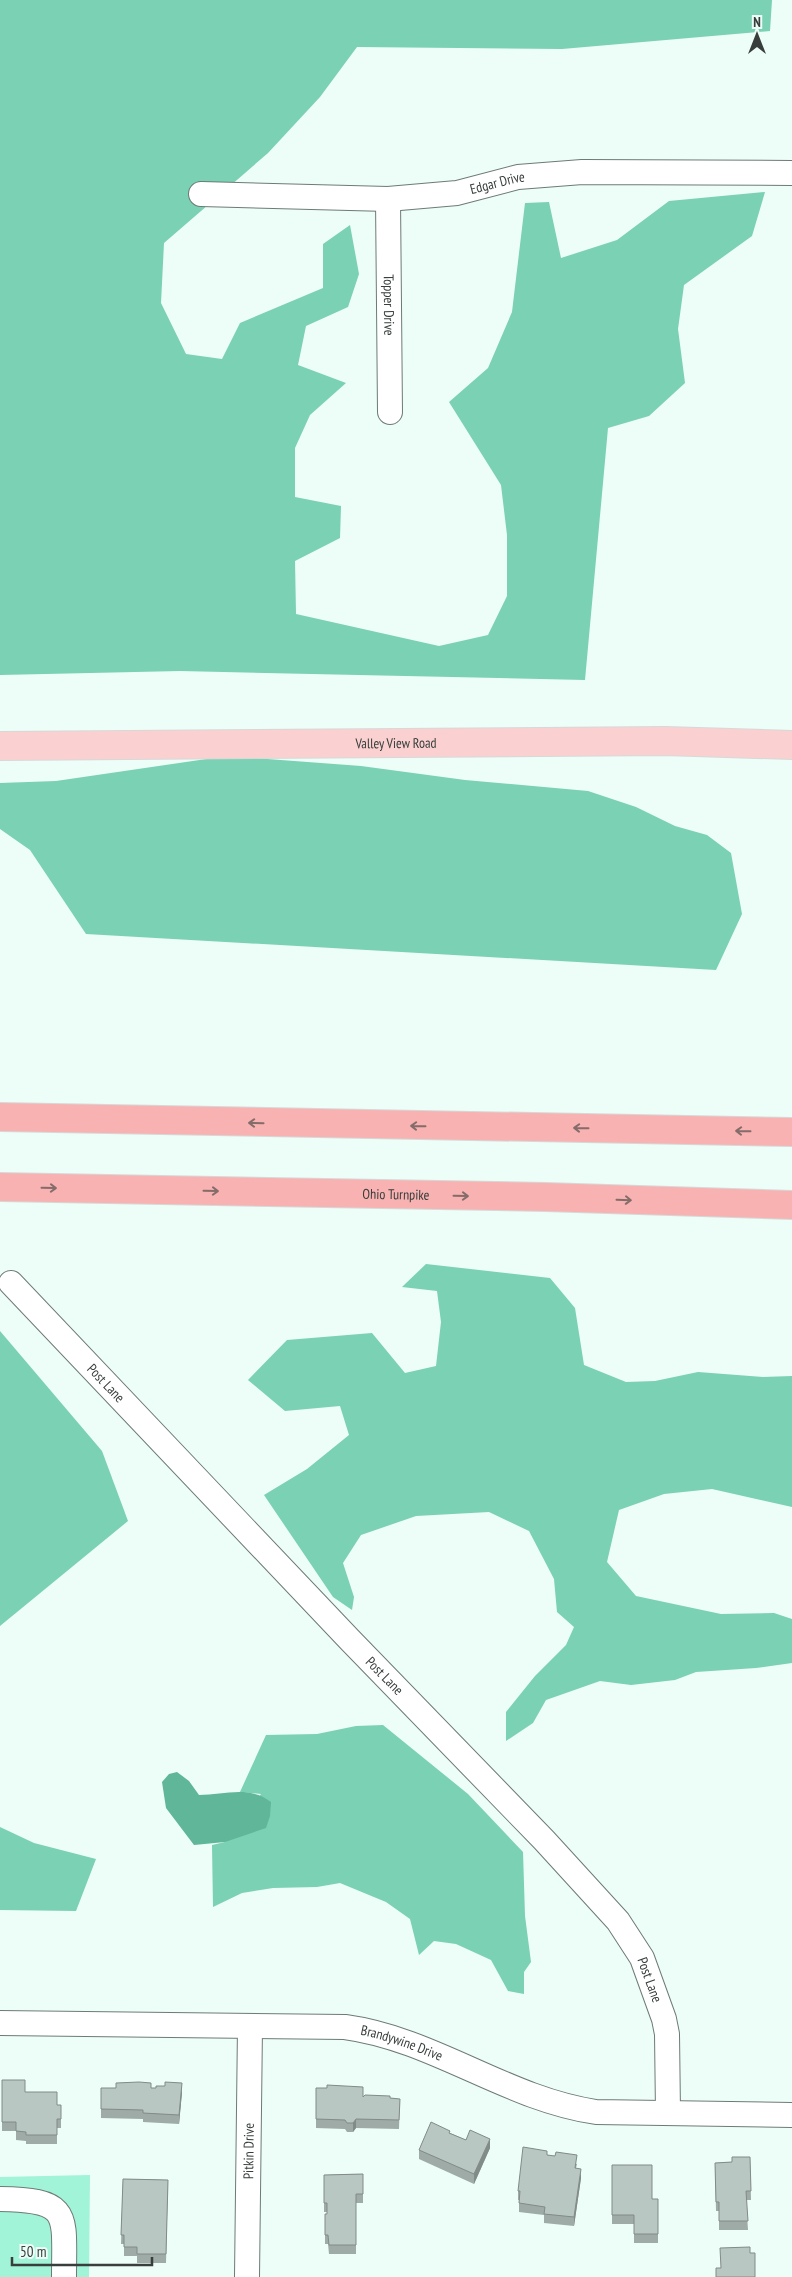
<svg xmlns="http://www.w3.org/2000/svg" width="792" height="2277" font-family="'PT Sans Narrow',sans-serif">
<rect width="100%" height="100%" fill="#edfdf7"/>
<polygon fill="#a1f4d7" points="90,2175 89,2277 0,2277 0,2177"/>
<g fill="#7ad1b4">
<polygon points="0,0 772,0 770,31 562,49 357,47 320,97 268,153 164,243 161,303 186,354 222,359 240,323 323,288 323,244 350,225 359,274 348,307 306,326 298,365 346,383 310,415 295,448 295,497 341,506 340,538 295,561 296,614 439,646 488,635 507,596 507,535 501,485 449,402 488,368 512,312 525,203 549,202 561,258 617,240 669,201 765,192 752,236 684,285 678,329 685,383 649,416 608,428 585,680 180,671 0,675"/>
<polygon points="227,756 361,766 465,780 588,791 636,807 675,826 707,835 731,853 742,914 716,970 86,934 30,850 0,829 0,783 56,781"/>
<polygon points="426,1264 550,1278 575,1308 584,1365 626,1382 655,1381 698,1372 763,1377 792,1376 792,1507 712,1489 664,1494 619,1510 607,1562 636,1596 721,1614 774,1613 792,1619 792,1663 756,1668 696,1672 675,1680 631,1685 600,1681 546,1700 533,1723 506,1741 506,1712 535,1676 566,1645 574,1627 557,1612 554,1579 529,1531 489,1512 416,1516 361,1535 343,1563 354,1597 352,1610 333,1597 264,1495 307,1469 349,1435 340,1406 285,1411 248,1380 287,1340 372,1333 405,1373 436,1366 441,1322 437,1291 402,1287"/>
<polygon points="0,1331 102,1451 128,1521 0,1626"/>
<polygon points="383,1725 468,1794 523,1852 525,1916 531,1962 524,1972 524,1994 508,1991 491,1960 456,1944 434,1941 419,1955 410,1919 386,1902 340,1883 317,1887 273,1888 242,1893 213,1907 212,1845 225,1842 261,1794 240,1792 266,1735 317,1734 356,1726"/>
<polygon points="0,1827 34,1843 96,1859 76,1911 0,1910"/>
</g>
<path fill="#5fb699" d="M177,1772L189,1781L199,1795C224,1795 249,1785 271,1802L270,1816L266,1828L225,1842L194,1845L166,1808L162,1782L169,1774Z"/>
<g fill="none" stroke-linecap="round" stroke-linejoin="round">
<g stroke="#6d7b75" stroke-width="26">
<g id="minor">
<path id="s1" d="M201,194L388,199L457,193L518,177L582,172L792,173"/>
<path id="s2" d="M388,199L390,412"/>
<path id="s3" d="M11,1283L349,1639L544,1840L618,1921L642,1958L664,2019L667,2034L668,2113"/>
<path id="s4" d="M0,2023L345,2027C434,2039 507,2099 596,2112L792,2115"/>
<path d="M0,2199C72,2200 64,2214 64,2277"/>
<path id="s5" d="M247,2277L250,2026"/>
</g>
</g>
<g stroke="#d7d8d8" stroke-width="30">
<g id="major">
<path id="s6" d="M0,746L665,741L792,745"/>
</g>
</g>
<g stroke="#d7d8d8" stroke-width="30">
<g id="highway">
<polyline points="0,1117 792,1132"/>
<path id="s7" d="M0,1187L545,1197L792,1205"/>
</g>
</g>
<use href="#minor" stroke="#fff" stroke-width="24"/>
<use href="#major" stroke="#fad1d0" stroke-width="28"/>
<use href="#highway" stroke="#f7b2b1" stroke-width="28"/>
</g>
<g fill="#9eaba6">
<polygon points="2,2080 25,2092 57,2105 61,2105 61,2128 57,2128 57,2144 26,2144 26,2141 16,2140 16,2131 2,2131"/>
<polygon points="101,2088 151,2088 182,2092 179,2124 143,2122 143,2119 101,2118"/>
<polygon points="316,2088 363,2097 400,2099 399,2129 356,2128 353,2132 347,2132 345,2129 316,2128"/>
<polygon points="450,2133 466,2140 490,2148 474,2184 419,2159 419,2150"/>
<polygon points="547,2155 577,2164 576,2168 581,2178 574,2226 544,2223 544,2215 519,2212 519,2200 518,2200 518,2191"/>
<polygon points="750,2157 751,2200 746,2200 748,2230 719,2230 719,2211 716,2211 715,2163 732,2162"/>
<polygon points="612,2165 652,2199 658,2199 658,2243 634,2243 634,2224 612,2224"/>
<polygon points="363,2174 363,2203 356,2203 356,2254 329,2254 328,2244 325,2244 325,2214 327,2214 327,2212 324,2212 324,2175"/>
<polygon points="123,2179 168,2180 166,2263 137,2263 137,2256 124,2256 124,2244 121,2244"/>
</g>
<g fill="#818b87">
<polygon points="182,2083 182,2092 179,2124 179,2115"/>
<polygon points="356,2119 356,2128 353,2132 353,2123"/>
<polygon points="490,2139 490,2148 474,2184 474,2174"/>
<polygon points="581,2169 581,2178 574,2226 574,2217"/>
</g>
<g fill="#b8c7c1" stroke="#818b87">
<polygon points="2,2080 25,2080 25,2092 57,2092 57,2105 61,2105 61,2119 57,2119 57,2135 26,2135 26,2132 16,2131 16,2122 2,2122"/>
<polygon points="139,2082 151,2083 151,2088 156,2088 156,2086 165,2086 165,2082 182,2083 179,2115 143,2113 143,2110 101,2109 101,2088 116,2088 116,2083"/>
<polygon points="327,2085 363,2087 363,2097 365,2095 390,2096 390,2098 400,2099 399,2120 356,2119 353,2123 347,2123 345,2120 316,2119 316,2088 327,2088"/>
<polygon points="431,2122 450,2131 449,2133 466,2140 470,2130 490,2139 474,2174 419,2150"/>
<polygon points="523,2147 547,2151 547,2155 555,2156 556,2152 577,2155 575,2168 581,2169 574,2217 544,2214 545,2207 519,2203 520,2191 518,2191"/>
<polygon points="732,2157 750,2157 751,2191 746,2191 748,2221 719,2221 719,2202 716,2202 715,2163 732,2162"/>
<polygon points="612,2165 652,2165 652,2199 658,2199 658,2234 634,2234 634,2215 612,2215"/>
<polygon points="363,2174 363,2194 356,2194 356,2245 329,2245 328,2235 325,2235 325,2214 327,2214 327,2203 324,2203 324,2175"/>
<polygon points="123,2179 168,2180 166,2254 137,2254 137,2247 124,2247 124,2235 121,2235"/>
<polygon points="750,2247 750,2253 755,2253 755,2277 716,2277 716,2268 721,2268 720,2248"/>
</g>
<defs><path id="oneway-shaft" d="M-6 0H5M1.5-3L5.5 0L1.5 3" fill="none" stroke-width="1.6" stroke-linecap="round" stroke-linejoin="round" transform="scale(1.25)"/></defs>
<g stroke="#846c6b">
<use href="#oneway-shaft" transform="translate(256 1123) rotate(-179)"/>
<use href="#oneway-shaft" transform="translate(418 1126) rotate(-179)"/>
<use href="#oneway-shaft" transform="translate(581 1128) rotate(-179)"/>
<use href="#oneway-shaft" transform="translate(743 1131) rotate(-179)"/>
<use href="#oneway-shaft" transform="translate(49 1188) rotate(1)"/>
<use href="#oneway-shaft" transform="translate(211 1191) rotate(1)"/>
<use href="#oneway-shaft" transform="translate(461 1196) rotate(1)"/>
<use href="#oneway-shaft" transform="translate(624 1200) rotate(2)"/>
</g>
<g text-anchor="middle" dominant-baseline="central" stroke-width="4" stroke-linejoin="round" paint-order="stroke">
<g font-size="14" fill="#383e3c" stroke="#edfdf7">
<text stroke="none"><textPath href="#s1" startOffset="298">Edgar Drive</textPath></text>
<text stroke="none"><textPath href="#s2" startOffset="106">Topper Drive</textPath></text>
<text stroke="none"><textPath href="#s6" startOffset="396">Valley View Road</textPath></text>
<text stroke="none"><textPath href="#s7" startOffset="396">Ohio Turnpike</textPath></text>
<text stroke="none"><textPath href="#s3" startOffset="138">Post Lane</textPath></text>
<text stroke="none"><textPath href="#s3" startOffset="542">Post Lane</textPath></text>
<text stroke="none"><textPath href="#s3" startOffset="948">Post Lane</textPath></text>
<text stroke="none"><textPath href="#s4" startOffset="404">Brandywine Drive</textPath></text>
<text stroke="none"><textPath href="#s5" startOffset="126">Pitkin Drive</textPath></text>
</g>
</g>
<g transform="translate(757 35)" stroke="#edfdf7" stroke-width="4" paint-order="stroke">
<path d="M0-4L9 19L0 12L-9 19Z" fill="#383e3c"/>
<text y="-8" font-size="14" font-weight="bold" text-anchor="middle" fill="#383e3c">N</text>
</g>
<path d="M12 2257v8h140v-8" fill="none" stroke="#383e3c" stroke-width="2.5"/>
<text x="20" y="2257" font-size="15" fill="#383e3c" stroke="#edfdf7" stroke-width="4" paint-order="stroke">50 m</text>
</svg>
